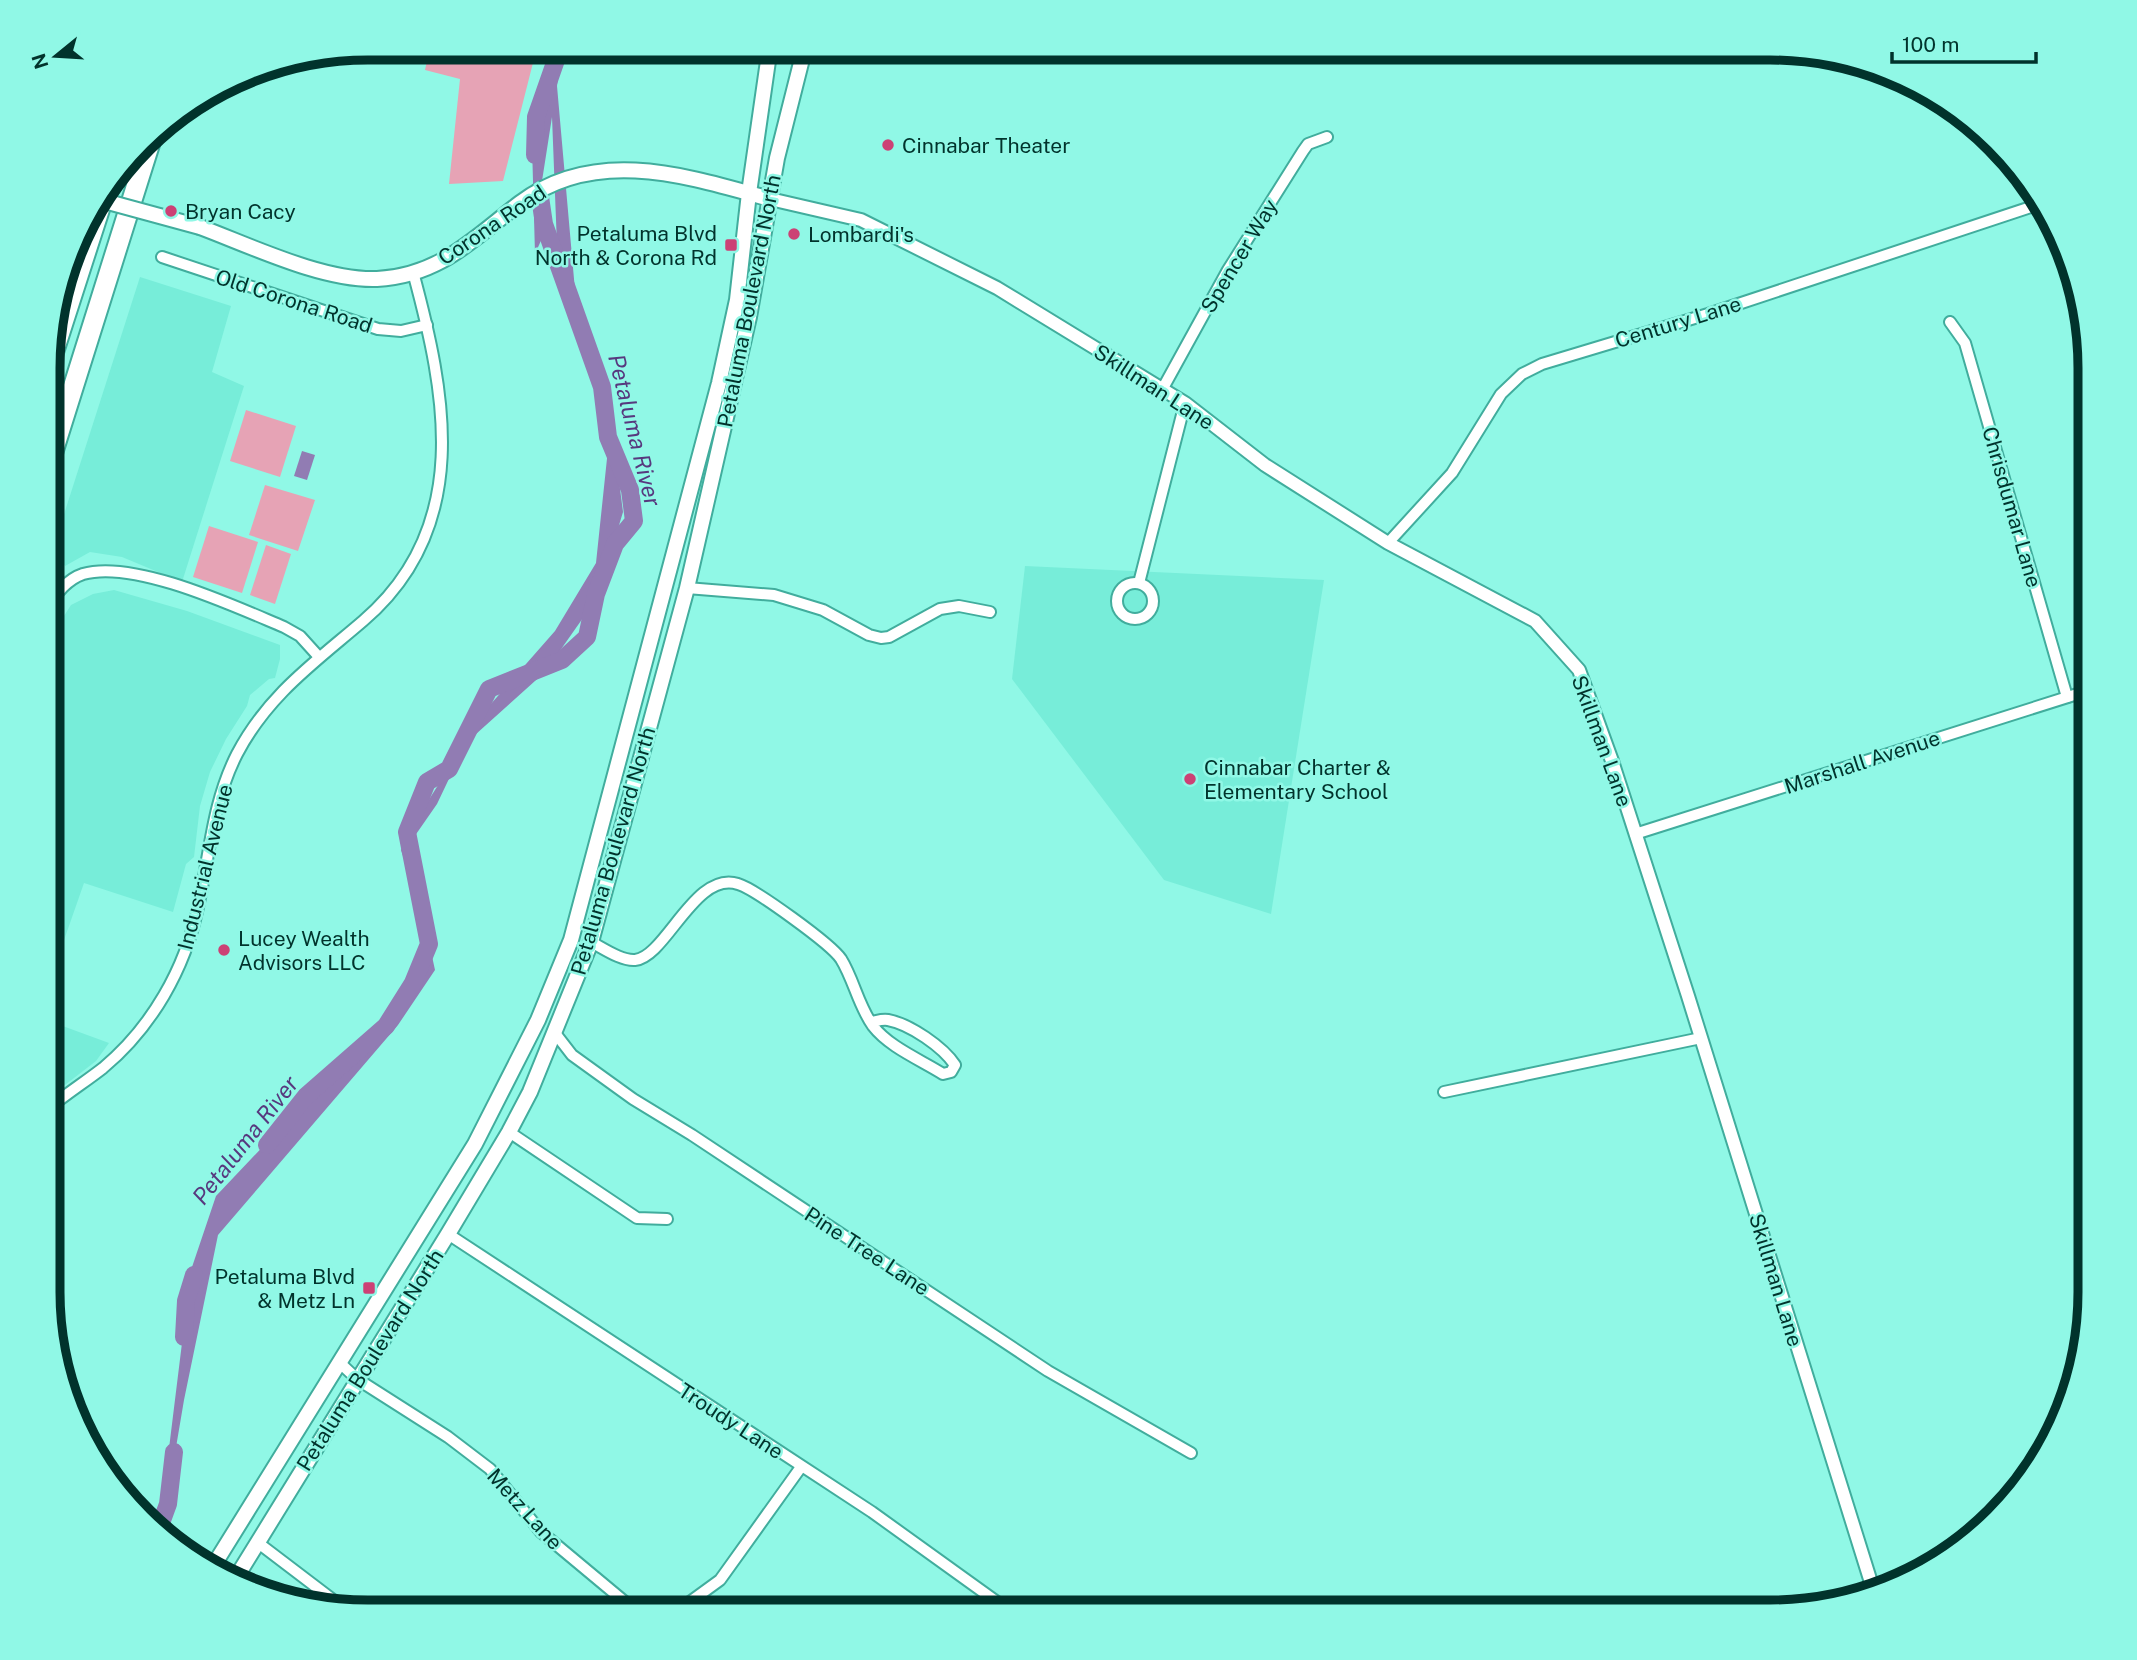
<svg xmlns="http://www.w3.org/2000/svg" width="2137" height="1660" font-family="'Public Sans',sans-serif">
<rect width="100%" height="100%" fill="#90f8e6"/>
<g fill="#77edd9">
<polygon points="140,277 231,306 212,372 244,386 182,582 122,557 90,552 65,566 62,561 50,558"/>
<polygon points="1025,566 1324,580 1271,914 1164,880 1012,679"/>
<polygon points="114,590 187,611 280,645 280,659 275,678 269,679 250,695 247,706 226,739 210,772 200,806 194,857 186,864 173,912 84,883 49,983 49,648 55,630 71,605 93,594"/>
<polygon points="49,1021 109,1043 96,1061 48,1098"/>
</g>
<g fill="#e6a3b5">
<polygon points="430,47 537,47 503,181 449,184 460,79 425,70"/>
<polygon points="246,410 296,426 280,477 230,461"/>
<polygon points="265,485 315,500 298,551 249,535"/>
<polygon points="209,526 258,542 242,593 193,577"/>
<polygon points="266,545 291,554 275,604 250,595"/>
</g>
<g fill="#917cb3">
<polygon points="553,47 562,47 557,86 577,313 612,427 623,512 597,598 545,672 466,743 437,804 412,840 422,910 435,970 398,1025 218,1235 184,1400 161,1536 153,1529 163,1497 191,1270 216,1196 360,1044 402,1008 426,964 412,882 401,850 413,825 440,782 453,747 555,631 596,563 608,449 594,379 558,271 552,117 542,181 543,236 535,254 532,145 550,77"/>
<polygon points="302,451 315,455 307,480 294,476"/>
</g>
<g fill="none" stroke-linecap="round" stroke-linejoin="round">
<g stroke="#917cb3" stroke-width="18">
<polyline points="535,155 536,117 557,57 557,47"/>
<polyline points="267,1145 306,1096 386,1026 413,983 429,944 407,832 427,782 449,769 489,689 562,660 587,637 596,594 615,544 634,521 630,490 608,437 602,387 544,224 539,190"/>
<polyline points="184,1337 186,1301 194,1275"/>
<polyline points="157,1534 168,1504 174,1452"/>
</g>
<g stroke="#41ad9d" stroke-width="14">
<g id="minor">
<polyline points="1580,49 1580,48"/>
<polyline points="162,257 378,329 401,331 427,325"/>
<polyline points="1950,322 1965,343 2067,697"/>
<polyline points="1163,388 1228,270 1303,151 1308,144 1327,137"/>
<polyline points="1388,543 1452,473 1501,394 1522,374 1542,364 1708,314 2040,204"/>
<circle cx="1135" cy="601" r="18"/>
<polyline points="1139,583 1185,403"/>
<polyline points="687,588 774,595 823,610 869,635 881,638 889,637 940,609 959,606 990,612"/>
<path d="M49,607C56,593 68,579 83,574C134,559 236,607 284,627L300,636L319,657"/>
<polyline points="1635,834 2090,690"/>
<path d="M591,942C603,948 621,961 635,960C666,957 695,870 738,884C755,889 831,944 841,959C854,980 858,1005 873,1026C889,1047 921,1060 943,1074L951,1072L955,1065C943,1047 910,1024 888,1020C882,1019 877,1021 871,1022"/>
<polyline points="555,1033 572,1055 633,1099 692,1135 1048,1371 1191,1453"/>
<polyline points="1444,1092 1701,1038"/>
<path d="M48,1109C66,1094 85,1082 103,1068C152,1027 185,969 198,907C210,854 212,803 237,754C268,695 314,663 363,621C473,527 446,394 413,272"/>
<polyline points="509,1132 637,1218 667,1219"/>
<polyline points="448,1234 872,1512 1011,1612"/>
<polyline points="340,1363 357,1379 448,1437 490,1469 541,1532 637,1612"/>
<polyline points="257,1542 349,1612"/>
<polyline points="676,1612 720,1580 801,1467"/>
</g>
</g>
<g stroke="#41ad9d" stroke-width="16">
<polyline id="tertiary" points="770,199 861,220 997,288 1185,403 1265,465 1388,543 1535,621 1579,670 1612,761 1688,996 1874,1592"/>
</g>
<g stroke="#41ad9d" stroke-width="18">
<g id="secondary">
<path d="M200,227C251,246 323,281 377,279C440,276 474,238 520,203C596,146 687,176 770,199"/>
<polyline points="212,1568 475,1144 538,1020 571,940 719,383 737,300 749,193 770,47"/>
<polyline points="234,1581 448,1234 509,1132 530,1092 591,942 687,588 749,317 777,158 805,47"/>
</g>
</g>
<g stroke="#41ad9d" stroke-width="23">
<g id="motorway">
<polyline points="50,363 106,189"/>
<polyline points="50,461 154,130"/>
</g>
</g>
<use href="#minor" stroke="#fff" stroke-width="10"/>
<use href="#tertiary" stroke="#fff" stroke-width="12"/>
<use href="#secondary" stroke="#fff" stroke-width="14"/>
<use href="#motorway" stroke="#fff" stroke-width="19"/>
<g stroke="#41ad9d" stroke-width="18" stroke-linecap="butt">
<polyline id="secondary-bridge" points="97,199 200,227"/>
</g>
<use href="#secondary-bridge" stroke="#fff" stroke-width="14"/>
</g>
<g fill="#cc4175" stroke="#90f8e6" stroke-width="2.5">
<circle cx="888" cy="145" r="7"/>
<circle cx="171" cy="211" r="7"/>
<circle cx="794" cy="234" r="7"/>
<rect x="724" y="238" width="14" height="14" rx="3.5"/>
<circle cx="1190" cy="779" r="7"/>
<circle cx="224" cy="950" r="7"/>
<rect x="362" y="1281" width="14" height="14" rx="3.5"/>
</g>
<g text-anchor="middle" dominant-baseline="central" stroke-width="5" stroke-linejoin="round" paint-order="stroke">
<g font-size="21" fill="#01332c" stroke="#90f8e6" text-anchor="start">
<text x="902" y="145">Cinnabar Theater</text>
<text x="185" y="211">Bryan Cacy</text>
<text x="717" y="233" text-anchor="end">Petaluma Blvd<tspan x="717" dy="24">North &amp; Corona Rd</tspan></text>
<text x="808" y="234">Lombardi's</text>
<text x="1204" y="767">Cinnabar Charter &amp;<tspan x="1204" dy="24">Elementary School</tspan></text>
<text x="238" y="938">Lucey Wealth<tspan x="238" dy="24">Advisors LLC</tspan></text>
<text x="355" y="1276" text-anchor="end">Petaluma Blvd<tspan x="355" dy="24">&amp; Metz Ln</tspan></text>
</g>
<g font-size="21" fill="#01332c" stroke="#90f8e6">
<text transform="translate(492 225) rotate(-34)">Corona Road</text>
<text transform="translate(1239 256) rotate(-59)">Spencer Way</text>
<text transform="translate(294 301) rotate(18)">Old Corona Road</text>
<text transform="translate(749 301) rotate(-79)">Petaluma Boulevard North</text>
<text transform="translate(1678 322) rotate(-17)">Century Lane</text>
<text transform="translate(1154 387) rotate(33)">Skillman Lane</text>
<text transform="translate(2012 507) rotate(74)">Chrisdumar Lane</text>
<text transform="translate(1602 741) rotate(70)">Skillman Lane</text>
<text transform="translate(1862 762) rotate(-18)">Marshall Avenue</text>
<text transform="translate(613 851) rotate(-74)">Petaluma Boulevard North</text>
<text transform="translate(205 867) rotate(-76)">Industrial Avenue</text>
<text transform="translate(867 1251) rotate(33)">Pine Tree Lane</text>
<text transform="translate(1776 1280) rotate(73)">Skillman Lane</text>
<text transform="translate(370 1360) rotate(-58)">Petaluma Boulevard North</text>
<text transform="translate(731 1421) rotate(33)">Troudy Lane</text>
<text transform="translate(525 1509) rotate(48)">Metz Lane</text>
</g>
<g font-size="23" font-style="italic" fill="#57397e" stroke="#90f8e6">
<text transform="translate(635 430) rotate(76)">Petaluma River</text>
<text transform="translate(245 1140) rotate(-52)">Petaluma River</text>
</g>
</g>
<path d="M0 0H2137V1660H0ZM368 60H1770A308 308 0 0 1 2078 368V1292A308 308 0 0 1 1770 1600H368A308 308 0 0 1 60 1292V368A308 308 0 0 1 368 60Z" fill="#90f8e6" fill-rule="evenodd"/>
<path fill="none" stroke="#01332c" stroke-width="9" d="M368 60H1770A308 308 0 0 1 2078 368V1292A308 308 0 0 1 1770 1600H368A308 308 0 0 1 60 1292V368A308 308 0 0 1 368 60Z"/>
<g transform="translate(56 56) rotate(252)" stroke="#90f8e6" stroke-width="5" paint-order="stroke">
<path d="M0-5L12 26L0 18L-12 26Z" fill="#01332c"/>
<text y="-10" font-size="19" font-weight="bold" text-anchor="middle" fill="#01332c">N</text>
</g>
<path d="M1892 52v10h144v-10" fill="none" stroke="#01332c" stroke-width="3.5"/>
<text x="1902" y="52" font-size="21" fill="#01332c" stroke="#90f8e6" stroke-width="5" paint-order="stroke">100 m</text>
</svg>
